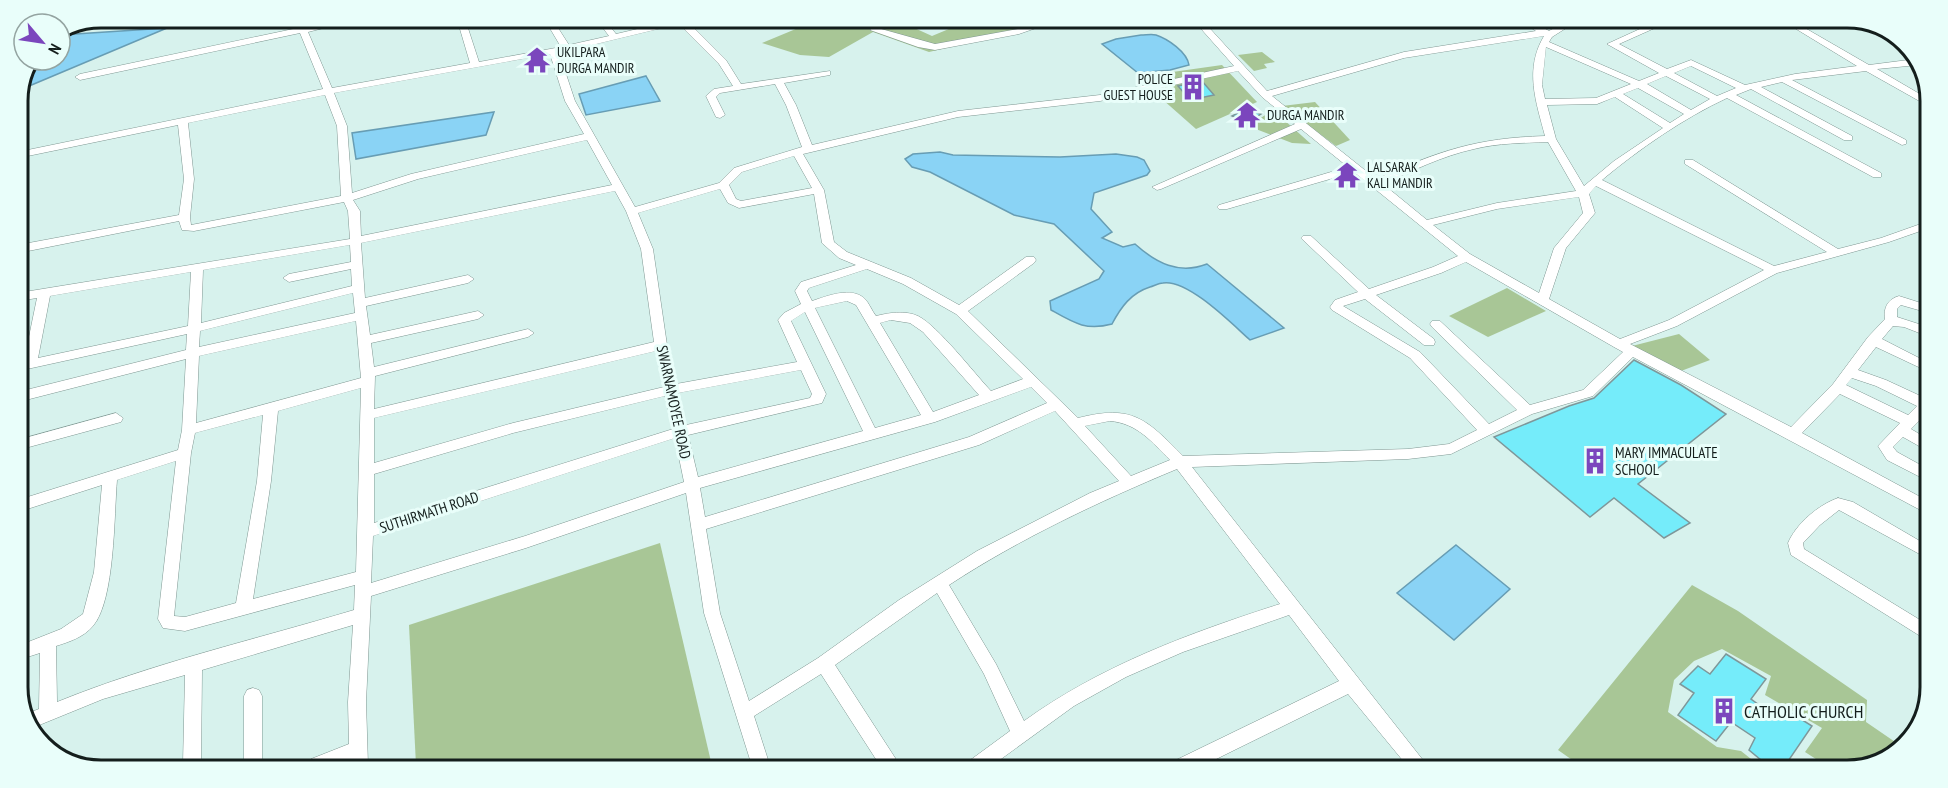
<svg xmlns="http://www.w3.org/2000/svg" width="1948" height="788" font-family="'PT Sans Narrow',sans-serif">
<rect width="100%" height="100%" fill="#d7f2ed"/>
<g fill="#a8c696">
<polygon points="815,21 899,21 932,36 968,21 1060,21 929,52 873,32 829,57 800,55 762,43"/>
<polygon points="1262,52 1275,62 1264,64 1267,68 1254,71 1238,55"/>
<polygon points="1222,65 1257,102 1196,129 1137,77"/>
<polygon points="1315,102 1350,140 1336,146 1282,106"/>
<polygon points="1273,110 1311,144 1292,143 1248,126"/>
<polygon points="1507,288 1546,311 1488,337 1449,316"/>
<polygon points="1679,334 1710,360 1681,371 1632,346"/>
<polygon points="660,543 712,766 416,765 409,625"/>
<polygon points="1692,585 1738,611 1867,700 1866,722 1901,746 1893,756 1847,770 1833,770 1805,752 1822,728 1765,695 1771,676 1722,649 1694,661 1674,680 1668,712 1717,747 1741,751 1765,770 1585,769 1558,750"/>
</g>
<g fill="#8ad3f5" stroke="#679db4" stroke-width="1.5">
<polygon points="167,28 22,89 35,60 60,60 60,35"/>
<path d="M1141,35C1146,35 1152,34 1156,35C1168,39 1187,52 1189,65L1170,70L1138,73L1102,44L1116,39Z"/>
<polygon points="646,76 660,101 586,115 579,94"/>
<polygon points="494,112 486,135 356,159 352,133"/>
<path d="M940,152L953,155L1060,157L1116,154L1137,157L1144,160L1150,171L1147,175L1094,193L1091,209L1112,232L1102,238L1123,247L1135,244C1156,263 1179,275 1207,264L1284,328L1250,340C1232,324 1188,279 1163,283C1159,283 1154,286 1150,287C1131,293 1121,307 1112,324C1086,331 1074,323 1051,310L1050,301L1099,279L1104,271L1054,224L1014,215L930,172L912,167L905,159L913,154Z"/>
<polygon points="1456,545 1510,589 1454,640 1397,593"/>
</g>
<g fill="#75ecfa" stroke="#7e979a" stroke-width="1.5">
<polygon points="1202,81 1214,95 1190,100 1178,86"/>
<polygon points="1246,109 1261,114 1247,123 1232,116"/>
<polygon points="1634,360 1681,385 1726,414 1638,484 1690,523 1664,538 1614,498 1590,517 1494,437 1569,406 1594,398"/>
<polygon points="1726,654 1766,679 1751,699 1773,715 1780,706 1812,726 1782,770 1773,770 1749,750 1755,738 1731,722 1716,741 1678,715 1694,693 1680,684 1698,666 1710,674"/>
</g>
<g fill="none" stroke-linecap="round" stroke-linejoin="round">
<g stroke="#7f9792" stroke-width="1">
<g id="street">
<path d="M293,19H301L306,27L343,19H359L308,32L332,88L470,63L457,19H465L479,62L561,47L545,20H553L569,45L609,36L597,20H605L616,34L676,20H691L688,22L726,60L741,84L830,71V75L784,83L796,105L812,145L958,111L1100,95L1234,66L1195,22H1204L1267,91L1404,52L1536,31L1524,23H1535L1549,31L1563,23H1574L1552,37L1549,42L1639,81L1659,73L1607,44L1653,23H1666L1619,44L1667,69L1691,60L1745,85L1795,74L1857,66L1788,24H1798L1869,65L1916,59L1918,65L1877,69L1930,100V107L1866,71L1792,80L1906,140V144L1902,145L1782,82L1761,87L1852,136V140H1844L1751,89L1736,95L1881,173V177H1873L1727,98C1684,118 1639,149 1602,180L1774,266L1827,252L1685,164V160H1693L1838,249L1881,238L1929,221V228L1889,242L1777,273L1677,326L1630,344L1791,427L1833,384L1868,337L1885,319C1883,308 1888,299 1899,296L1921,303L1928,300L1926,310L1922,311L1901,305L1897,309V317L1928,327L1927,336L1904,327L1893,326L1882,339L1927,362V371L1876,347L1858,370L1886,380L1927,399V413L1911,429L1926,438V450L1903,437L1893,447L1897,452L1926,468V480L1887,460L1878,446L1900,423L1840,394L1802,433L1926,500V513L1633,357L1593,396L1532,414L1451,454L1408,459L1192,467L1430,769L1409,768L1348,694L1198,768H1169L1172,762L1339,681L1289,615L1183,652L1126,677L1074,706L990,767H966L969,761L1010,731L984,674L937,593L835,665L901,767H881L821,674L754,716L770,766H752L704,613L686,493L526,548L371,596L366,702L368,765H350V761L340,765H308L311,759L349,744L348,702L353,625L202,670L201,764H183L185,675L103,699L32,728L26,714L39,709L40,653L18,660V646L61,629L83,614L94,572L102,485L18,512V500L178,450L182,430L186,359L18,402V392L186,350L187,334L18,371V362L24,361L37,298L18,301V293L350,239L348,211L344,202L194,231L182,230L179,221L18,253V245L179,215L184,179L178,125L18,158V152L323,89L300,33L80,80L75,77L80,74L298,28ZM679,24L719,64L733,86L714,89L706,96L716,117L720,118L725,115L716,97L720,93L775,84L786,105L802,147L734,168L719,183L635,207L575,101L559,53ZM1544,36C1524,69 1536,102 1545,136C1476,138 1439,151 1376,179L1272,96L1404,58ZM1546,47L1631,84L1596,98L1545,99L1542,85ZM550,54L565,101L584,134L411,174L352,193L347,126L334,93ZM1691,66L1736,88L1717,96L1674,73ZM1238,71L1262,97L1295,124L1152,187L1157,190L1161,189L1301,129L1348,167L1219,205L1217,207L1219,209H1227L1354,172L1458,256L1433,267L1369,289L1311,236H1303L1301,238L1358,292L1335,300L1330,307L1332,310L1410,358L1477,430L1449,444L1408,449L1183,456C1146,419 1133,404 1078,418L968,311L1034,263L1036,260L1034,257H1026L959,305L911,278L847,252L834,242L824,190L803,154L958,117L1100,101ZM1666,76L1710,99L1691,110L1647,84ZM1638,88L1684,114L1670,123L1623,94ZM325,95L337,126L341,196L191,225L190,217L194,179L188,123ZM1615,97L1663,128L1614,161L1584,186L1556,139L1547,105L1597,104ZM587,140L612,185L361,236L360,211L353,200L418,179ZM1548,142L1576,191L1497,203L1427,220L1383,184C1412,171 1442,156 1474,149C1498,143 1523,143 1548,142ZM794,156L812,188L741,201L736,199L729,185L742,172ZM1596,186L1764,270L1669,320L1620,339L1549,299L1566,248L1595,213L1589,194ZM720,189L728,203L739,208L814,194L822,243L839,258L856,265L801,282L795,291L801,304L784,313L778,320L797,362L676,384L667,345L653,249L638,213ZM615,191L626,211L641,249L654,342L374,409L375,376L528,337L534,333L528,329L374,367L371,343L478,319L484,315L478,311L370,335L366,306L468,283L474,279L468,275L365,298L361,243ZM1579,197L1583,213L1554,248L1539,293L1470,254L1433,225L1497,209ZM350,245L351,262L289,274L283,278L289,282L351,269L352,286L201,323L203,270ZM1466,262L1614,347L1623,352L1583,390L1530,405L1440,321H1432L1430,324L1432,327L1517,410L1489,424L1420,352L1343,306L1365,299L1424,345H1434L1435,342L1434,339L1376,295L1441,273ZM867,269L903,284L956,314L1023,379L991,391C974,373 938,326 918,316C905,310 888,313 876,316C872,311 869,303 865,299C852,286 827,296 812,301L807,291L809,288ZM191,272L188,326L38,358L50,296ZM353,293L355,313L199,347L200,331ZM847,301L856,305L921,415L875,428L815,308ZM805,312L863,431L698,477L688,435L822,403L826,394L791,321ZM891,320L910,323L923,332L979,395L933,412L880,323ZM356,321L361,378L196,423L199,356ZM656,351L664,387L513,423L374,463V418ZM801,370L812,394L810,398L686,425L678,393ZM1852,378L1876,386L1917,406L1908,415L1846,385ZM1031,387L1047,403L969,437L705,517L700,488L935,422ZM361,388L356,572L253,599L271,481L278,411ZM665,396L673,429L374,523V474L513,433ZM1055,411L1119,481L1090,493L977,551L899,600L818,658L749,701L720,613L706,529L979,445ZM263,415L257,481L236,603L185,617L174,616L191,453L195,433ZM1110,421C1137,423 1152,442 1170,460L1131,476L1085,426ZM675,438L684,482L525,536L371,583L373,536ZM176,461L158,619L163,628L185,631L355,585L354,610C254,640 153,663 57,702L56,646C69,642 84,637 93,626C115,600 114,515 117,480ZM1177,469L1280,604C1190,633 1102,665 1024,721L996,664L949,585C1021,538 1098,502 1177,469Z"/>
<polygon points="1042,21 1056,21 1019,34 935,50 918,47 870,30 874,27 935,44 1018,29"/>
<polygon points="116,413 123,418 121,422 18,450 18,440"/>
<path d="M1838,498L1853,502L1925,544V557L1839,510L1820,525L1803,543L1804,549L1925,623V639L1791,555L1788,543C1796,524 1818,505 1838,498Z"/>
<polygon points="253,688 259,690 262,696 262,764 244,764 244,696 247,690"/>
</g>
</g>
<use href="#street" fill="#fff" fill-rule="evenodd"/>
</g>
<defs>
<g id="temple-bare" transform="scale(2.07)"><path d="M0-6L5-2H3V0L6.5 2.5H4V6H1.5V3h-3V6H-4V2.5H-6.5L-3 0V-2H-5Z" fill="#7b46bd" stroke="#e9fefa" stroke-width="2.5" paint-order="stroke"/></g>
<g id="building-bare" transform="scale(2.07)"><path d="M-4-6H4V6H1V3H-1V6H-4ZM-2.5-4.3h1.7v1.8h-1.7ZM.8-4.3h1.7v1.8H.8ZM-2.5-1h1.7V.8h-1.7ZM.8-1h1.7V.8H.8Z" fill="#7b46bd" stroke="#e9fefa" stroke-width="2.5" paint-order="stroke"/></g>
</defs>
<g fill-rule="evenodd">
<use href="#temple-bare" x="537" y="60"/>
<use href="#building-bare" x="1193" y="87"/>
<use href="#temple-bare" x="1247" y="115"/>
<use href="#temple-bare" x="1347" y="175"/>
<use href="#building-bare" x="1595" y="461"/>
<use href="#building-bare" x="1724" y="711"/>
</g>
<g text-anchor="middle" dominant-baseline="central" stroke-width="6" stroke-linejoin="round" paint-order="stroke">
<g font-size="14" fill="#141e1c" stroke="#e9fefa" text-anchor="start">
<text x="557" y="52">UKILPARA<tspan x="557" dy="16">DURGA MANDIR</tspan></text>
<text x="1173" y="79" text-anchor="end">POLICE<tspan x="1173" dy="16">GUEST HOUSE</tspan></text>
<text x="1267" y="115">DURGA MANDIR</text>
<text x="1367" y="167">LALSARAK<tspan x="1367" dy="16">KALI MANDIR</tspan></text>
</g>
<g font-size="15" fill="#141e1c" stroke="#e9fefa">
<text transform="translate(674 402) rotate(78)">SWARNAMOYEE ROAD</text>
<text transform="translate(429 512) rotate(-18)">SUTHIRMATH ROAD</text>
</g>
<g font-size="15" fill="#141e1c" stroke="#e9fefa" text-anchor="start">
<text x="1615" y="452">MARY IMMACULATE<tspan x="1615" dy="17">SCHOOL</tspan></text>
</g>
<g font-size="18" fill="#141e1c" stroke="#e9fefa" text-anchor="start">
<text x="1744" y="711">CATHOLIC CHURCH</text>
</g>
</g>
<path d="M0 0H1948V788H0ZM101 28H1847A73 73 0 0 1 1920 101V687A73 73 0 0 1 1847 760H101A73 73 0 0 1 28 687V101A73 73 0 0 1 101 28Z" fill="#e9fefa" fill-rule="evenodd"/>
<path fill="none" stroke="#141e1c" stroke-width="3" d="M101 28H1847A73 73 0 0 1 1920 101V687A73 73 0 0 1 1847 760H101A73 73 0 0 1 28 687V101A73 73 0 0 1 101 28Z"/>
<g transform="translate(42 42) rotate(119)"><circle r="28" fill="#e9fefa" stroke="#94a4a1" stroke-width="1.5"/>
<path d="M0-4.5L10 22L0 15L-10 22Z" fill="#7b46bd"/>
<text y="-9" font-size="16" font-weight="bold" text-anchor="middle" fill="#141e1c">N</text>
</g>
</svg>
